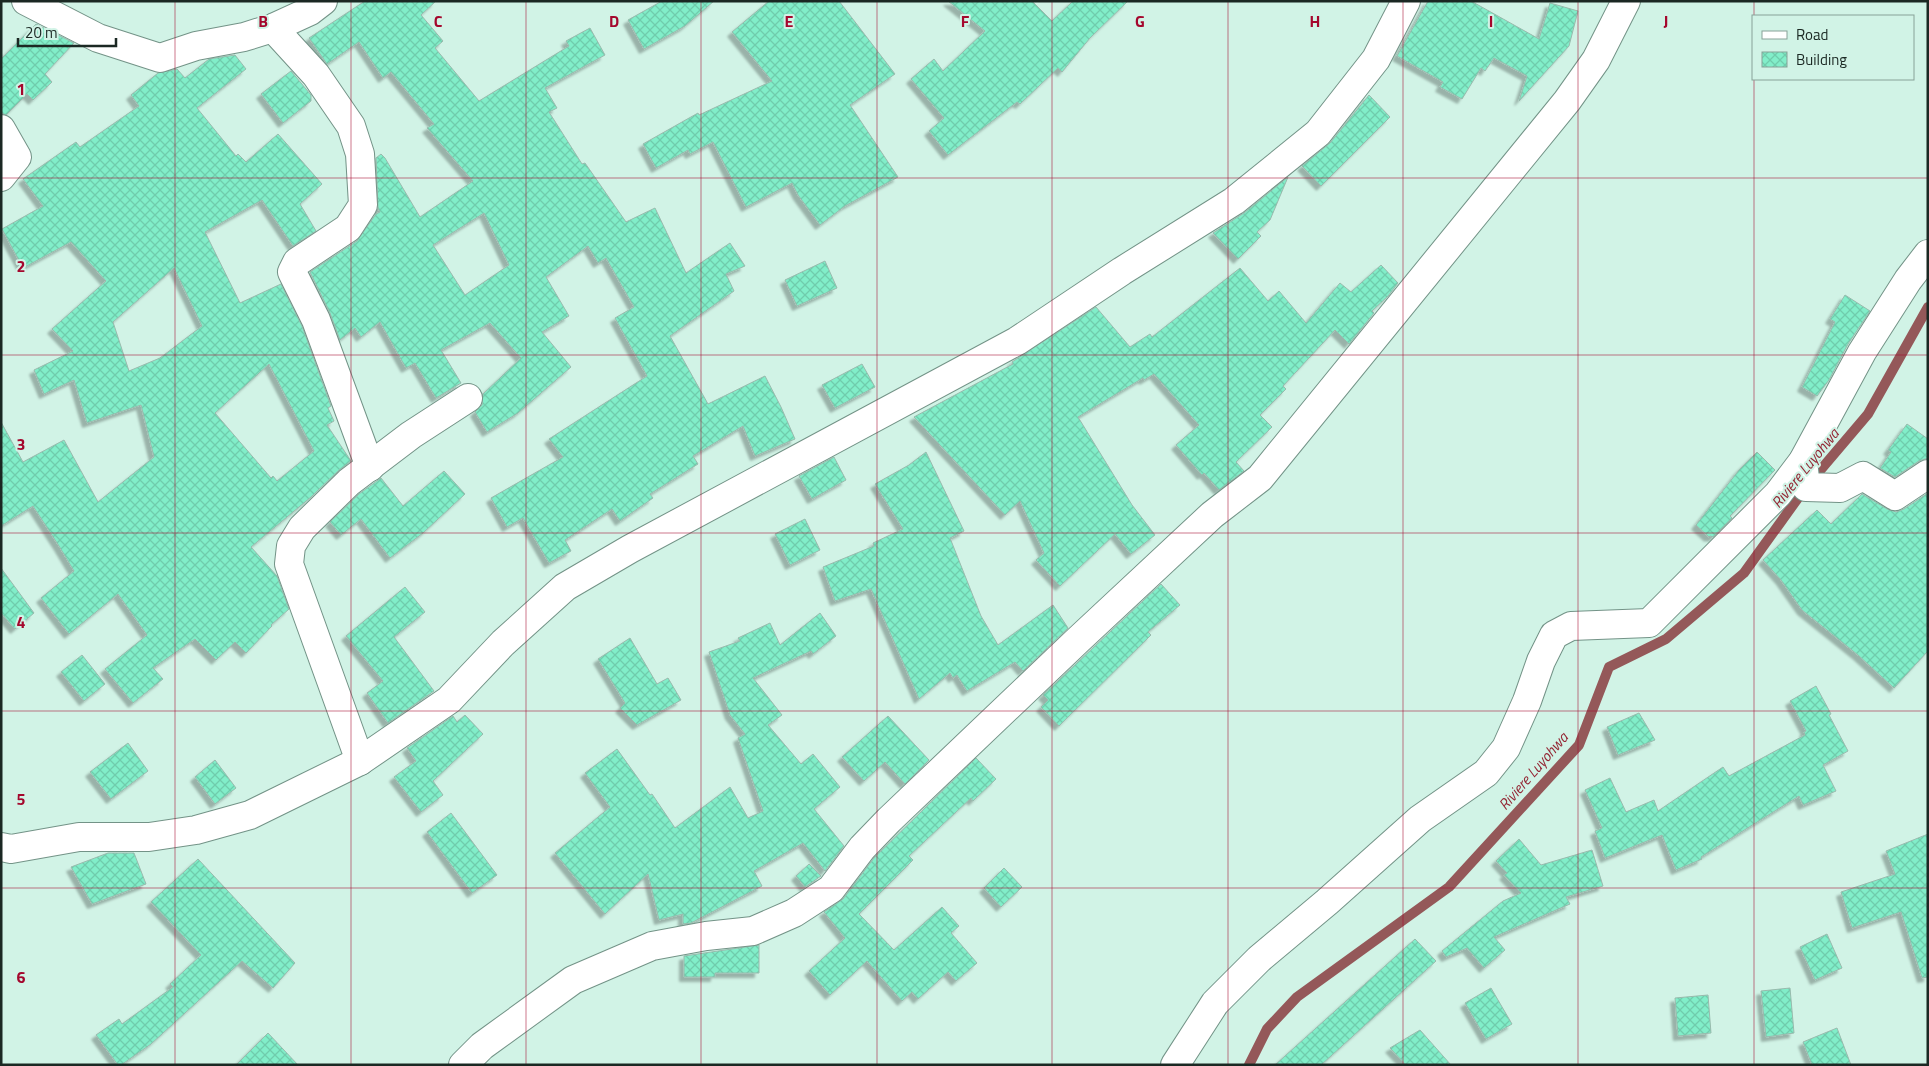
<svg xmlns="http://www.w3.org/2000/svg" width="1929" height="1066" font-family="'Titillium Web',sans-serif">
<defs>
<pattern id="building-cross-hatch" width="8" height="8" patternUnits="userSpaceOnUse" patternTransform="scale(1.25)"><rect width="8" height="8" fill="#81eec9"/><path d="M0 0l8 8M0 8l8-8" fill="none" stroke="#6fccac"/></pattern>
<filter id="shadow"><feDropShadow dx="-4.5" dy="4.5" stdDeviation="1" flood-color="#0004"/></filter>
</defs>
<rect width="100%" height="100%" fill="#d1f3e6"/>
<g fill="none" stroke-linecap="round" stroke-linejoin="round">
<polyline stroke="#945859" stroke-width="10" points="1249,1065 1267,1029 1297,997 1449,887 1579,745 1609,667 1666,639 1744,573 1806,487 1868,414 1928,307"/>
</g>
<g fill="url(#building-cross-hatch)" stroke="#99baad" fill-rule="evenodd" filter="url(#shadow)">
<path d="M365,1H436L421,15L443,41L435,48L479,101L569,46L566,41L590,28L605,55L545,88L557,108L549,112L582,164L585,163L626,222L655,208L686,273L730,243L745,266L726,274L734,291L670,336L708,404L765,376L781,407L795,439L755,456L743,426L693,456L698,464L650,494L653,498L620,521L612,509L565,540L571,551L549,563L523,518L507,527L491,498L563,457L549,439L647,376L615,318L634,307L606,258L598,263L588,246L546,277L569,316L542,332L571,367L518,413L487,432L475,412L482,405L483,394L521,358L490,323L441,350L461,383L436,398L415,363L406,368L380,322L361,337L355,328L340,340L330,313L310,272L357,241L376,214L380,212L378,208L376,158L381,154L385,158L420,217L473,181L427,128L434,124L391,72L383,78L359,42L327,64L309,38ZM484,213L509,265L465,295L433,245Z"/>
<polygon points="662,1 714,1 685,26 644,49 628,20"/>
<polygon points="769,1 839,1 895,74 850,105 898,177 845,206 820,225 798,195 792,183 746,207 713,142 690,154 688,150 656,168 643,144 698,113 699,115 772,81 732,32"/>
<polygon points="948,1 1032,1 1052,21 1073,1 1128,1 1090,38 1062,72 1058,68 1020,104 1017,102 948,155 929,131 944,118 911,79 934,59 943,71 985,31"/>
<polygon points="1428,1 1471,1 1539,39 1550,3 1578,11 1569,46 1519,101 1527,76 1494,58 1485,71 1481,68 1462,99 1440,87 1443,82 1397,56"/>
<polygon points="36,24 74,43 45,74 52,82 33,100 27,94 6,115 1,113 1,59"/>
<path d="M235,55L246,69L197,108L236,156L238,154L246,162L278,134L322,184L300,204L316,231L293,246L262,200L205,232L240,303L281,284L302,326L331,406L328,408L334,421L327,425L351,461L338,471L311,497L251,547L277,576L289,609L271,625L272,626L246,653L235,642L216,660L195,639L153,668L163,679L133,703L105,669L147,635L118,594L69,634L41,598L74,571L59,546L33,506L1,526V422L23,462L64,440L98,502L154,457L141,405L87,423L74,380L44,394L34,370L73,351L52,329L106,281L71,242L23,268L2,229L43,206L23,179L76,142L80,147L139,106L131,95L158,73L177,69L185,78L209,59ZM174,268L202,326L160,358L129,371L113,322ZM269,364L314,451L277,481L273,476L271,478L215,413Z"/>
<polygon points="291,71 311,95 311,101 283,123 261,94"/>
<polygon points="1369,95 1390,117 1321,186 1302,166 1330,143"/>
<polygon points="1288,177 1270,220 1257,232 1261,236 1238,259 1213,233 1244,213"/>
<polygon points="825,261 837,288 797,306 785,280"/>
<polygon points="1381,265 1398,283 1388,296 1372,311 1374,313 1349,344 1335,330 1283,386 1286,389 1260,415 1272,427 1236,462 1244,471 1219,490 1204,473 1202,475 1176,445 1199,425 1154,374 1144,380 1143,378 1078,417 1132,505 1155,535 1131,554 1115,534 1060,586 1036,560 1044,553 1020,501 1005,515 914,417 1013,364 1012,362 1096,307 1130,347 1150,334 1152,337 1240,268 1268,301 1279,291 1306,323 1340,283 1351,292"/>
<polygon points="1845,295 1870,311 1848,344 1829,380 1817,396 1802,387 1835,322 1830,319"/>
<polygon points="862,364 875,387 835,408 822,385"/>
<polygon points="1907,424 1928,439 1928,458 1919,461 1895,477 1880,468 1891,452 1888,450"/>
<polygon points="926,452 964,531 950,538 981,616 998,645 1053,605 1068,628 1023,671 1015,662 967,691 957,675 953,678 950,673 919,699 871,589 835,601 823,567 874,546 873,543 903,529 875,484 909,465"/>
<polygon points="1757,452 1775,470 1730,516 1732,518 1713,537 1710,536 1709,537 1696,525 1739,470"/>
<polygon points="834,457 846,480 812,499 799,476"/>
<polygon points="444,471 465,494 423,533 390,558 361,519 341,535 330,522 359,494 381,478 403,506"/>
<polygon points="1928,493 1928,651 1894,688 1858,655 1802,610 1781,580 1763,560 1817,510 1831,524 1862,494 1887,509 1896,512 1904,509"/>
<polygon points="805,519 820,550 790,565 775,534"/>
<polygon points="1,568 34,613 15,629 1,613"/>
<polygon points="1161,584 1180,605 1148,632 1151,635 1059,726 1041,707 1048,700 1043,695"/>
<polygon points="405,587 425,612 394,637 434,691 388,723 367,693 383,681 346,636"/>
<polygon points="820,613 836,636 813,654 811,651 753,678 782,715 768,725 801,764 813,754 840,787 814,809 844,846 825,871 803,843 754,871 762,886 691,923 683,924 683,914 659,920 648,874 605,914 555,853 610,807 585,773 617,749 650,795 652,794 675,828 730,787 748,818 763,811 738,738 745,734 730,715 709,652 740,641 738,638 770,623 780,645"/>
<polygon points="630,638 657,684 668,678 681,700 637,725 620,708 625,703 598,659"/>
<polygon points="82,655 105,684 84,701 61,672"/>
<polygon points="1816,686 1831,714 1829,715 1848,751 1823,765 1836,791 1803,805 1799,796 1701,857 1702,859 1676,870 1662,835 1605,858 1595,831 1602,828 1585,790 1610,778 1626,812 1654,800 1658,811 1723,767 1729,776 1805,735 1804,732 1806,731 1790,701"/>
<polygon points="1639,713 1655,740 1618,755 1607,727"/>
<polygon points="465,715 483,734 433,781 443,795 421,812 394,777 416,761 407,748 453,716 457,722"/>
<polygon points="888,716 929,760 905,784 885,762 864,781 842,757"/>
<polygon points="128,743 148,771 111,799 90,772"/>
<polygon points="976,758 996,779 973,801 971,798 909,856 913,860 859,914 894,950 942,907 959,926 951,933 977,963 956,981 948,972 918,999 912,992 902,1001 867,961 830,995 809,971 845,938 824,912 843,899 874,858"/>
<polygon points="215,760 236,788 215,804 195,777"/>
<polygon points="451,813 497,875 472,893 427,832"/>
<polygon points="1928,834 1928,977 1922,978 1901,912 1852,928 1841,892 1895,874 1886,851"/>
<polygon points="1519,839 1541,865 1592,850 1603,886 1566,897 1570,904 1494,937 1505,950 1484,968 1467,948 1446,957 1442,951 1503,901 1521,893 1504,875 1507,873 1496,861"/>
<polygon points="108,853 134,853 146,884 92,904 71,867"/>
<polygon points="198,859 295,963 273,988 242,961 151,1044 121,1065 118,1065 96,1035 119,1019 122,1024 173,987 170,984 201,955 151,902"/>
<polygon points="809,864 821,876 805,887 796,876"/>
<polygon points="1004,868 1022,887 1001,907 984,888"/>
<polygon points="1827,934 1842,968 1815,980 1800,947"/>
<polygon points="1415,939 1436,961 1321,1065 1275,1065"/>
<polygon points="759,945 759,973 715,973 715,977 684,977 684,956"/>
<polygon points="1491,988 1512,1024 1486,1039 1465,1003"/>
<polygon points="1790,988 1794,1033 1766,1037 1761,991"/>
<polygon points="1708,995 1711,1033 1678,1036 1675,998"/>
<polygon points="1837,1028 1851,1065 1812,1065 1803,1042"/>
<polygon points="1420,1030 1451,1065 1406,1065 1390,1048"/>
<polygon points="268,1033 298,1065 236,1065"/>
</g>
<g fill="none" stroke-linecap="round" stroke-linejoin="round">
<g stroke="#739387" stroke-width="30">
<g id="street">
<polyline points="26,1 98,38 160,58 196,46 244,37 273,28 310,11 323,1"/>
<polyline points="273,28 316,75 351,126 360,154 363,205 348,228 297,262 292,272 316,320 370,467"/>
<polyline points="1,129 17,157 1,177"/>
<polyline points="1803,461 1806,487 1840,488 1863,476 1895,496 1928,474"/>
<polyline points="360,761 289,564 291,546 302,528 349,482 411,435 468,398"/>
<polyline points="1,847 11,849 79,837 149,837 196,830 250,815 360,761 449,700 503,643 565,587 630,549 1017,341 1122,271 1234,201 1318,133 1376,59 1406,1"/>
<polyline points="463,1065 482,1046 573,980 652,946 706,936 753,931 794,913 831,889 862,848 889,820 1078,640 1212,515 1260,478 1567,101 1596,60 1626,1"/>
<polyline points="1175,1065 1215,1003 1259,959 1327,902 1420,819 1486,773 1506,748 1527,701 1541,661 1554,635 1571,626 1649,623 1778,494 1803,461 1862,352 1908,280 1928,254"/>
</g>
</g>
<use href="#street" stroke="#fff" stroke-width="28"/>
</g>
<path fill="none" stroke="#a4072d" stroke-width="1" stroke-opacity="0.55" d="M175,1V1065M351,1V1065M526,1V1065M701,1V1065M877,1V1065M1052,1V1065M1228,1V1065M1403,1V1065M1578,1V1065M1754,1V16M1754,79V1065M1,178H1928M1,355H1928M1,533H1928M1,711H1928M1,888H1928"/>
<g text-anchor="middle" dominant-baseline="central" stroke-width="4" stroke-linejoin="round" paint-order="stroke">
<g font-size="15" font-style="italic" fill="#942634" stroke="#d1f3e6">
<text transform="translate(1805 468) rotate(-51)">Riviere Luyohwa</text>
<text transform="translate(1533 771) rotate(-49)">Riviere Luyohwa</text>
</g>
</g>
<g font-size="16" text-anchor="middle" font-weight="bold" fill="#a4072d" stroke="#d1f3e6" stroke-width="4" stroke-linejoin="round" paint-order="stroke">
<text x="263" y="27">B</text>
<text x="438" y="27">C</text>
<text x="614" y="27">D</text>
<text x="789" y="27">E</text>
<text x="965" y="27">F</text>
<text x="1140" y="27">G</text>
<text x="1315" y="27">H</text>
<text x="1491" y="27">I</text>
<text x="1666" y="27">J</text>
<text x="21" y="95">1</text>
<text x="21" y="272">2</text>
<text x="21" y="450">3</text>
<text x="21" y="628">4</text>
<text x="21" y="805">5</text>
<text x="21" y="983">6</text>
</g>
<rect width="1929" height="1066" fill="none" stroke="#1b2823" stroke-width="5"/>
<rect x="1752" y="15" width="162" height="65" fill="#d1f3e6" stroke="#88a298"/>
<rect x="1762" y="31" width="25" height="8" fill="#ffffff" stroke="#88a298"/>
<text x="1796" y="40" font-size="15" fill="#1b2823">Road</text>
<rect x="1762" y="52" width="25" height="15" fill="url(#building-cross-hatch)" stroke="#88a298"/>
<text x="1796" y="65" font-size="15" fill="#1b2823">Building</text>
<path d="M18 38v8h98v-8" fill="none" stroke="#1b2823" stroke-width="2.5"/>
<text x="25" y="38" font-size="15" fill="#1b2823" stroke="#d1f3e6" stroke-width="4" paint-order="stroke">20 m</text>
</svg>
